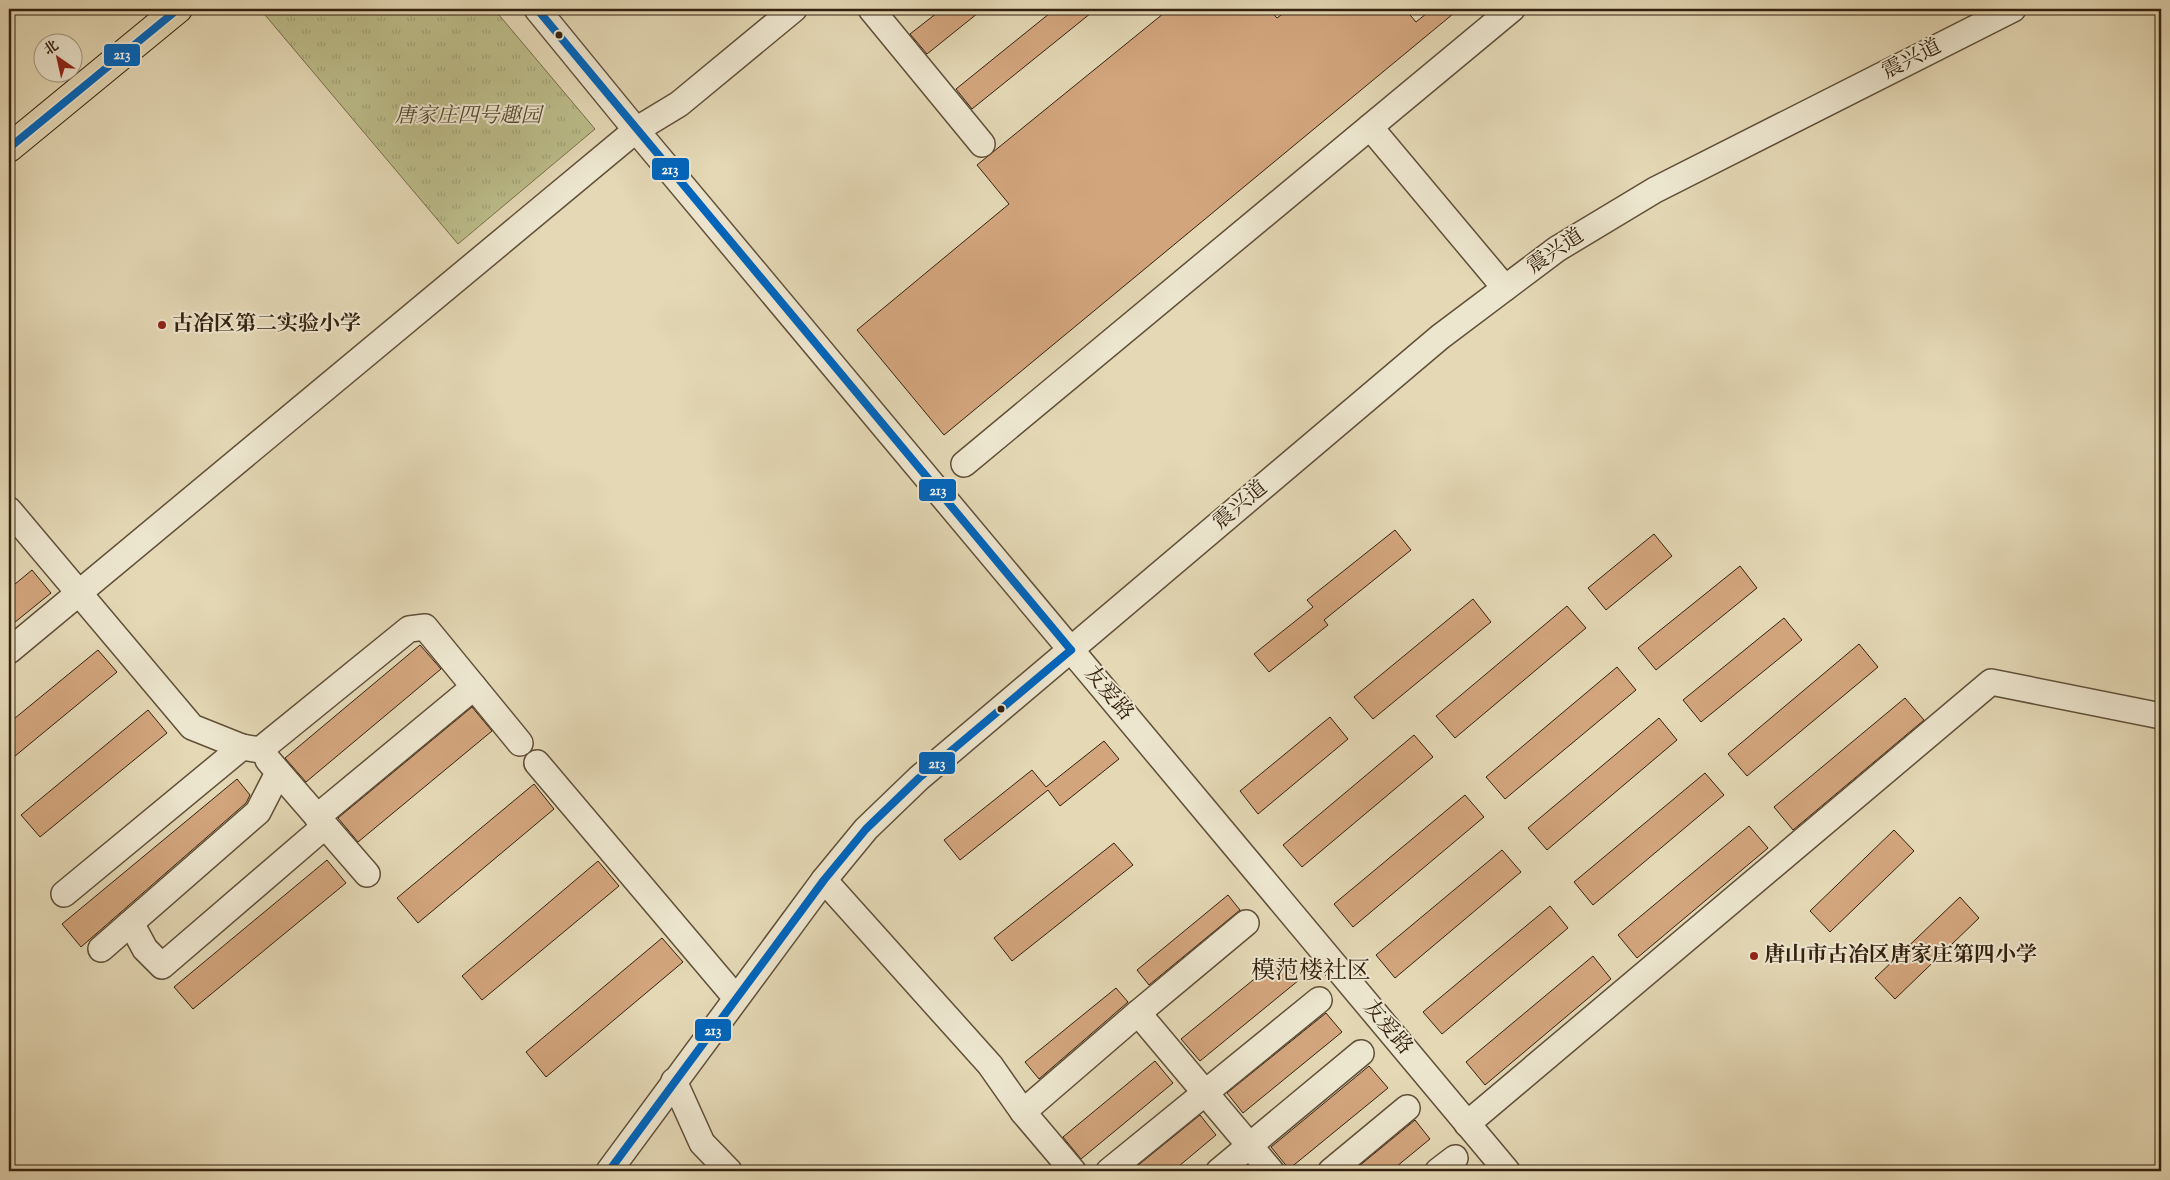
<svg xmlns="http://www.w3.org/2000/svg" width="2170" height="1180" font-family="'Sorts Mill Goudy','Noto Serif SC',serif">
<defs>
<pattern id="grass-tufts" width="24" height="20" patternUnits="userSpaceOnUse" patternTransform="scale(1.25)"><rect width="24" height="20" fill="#bbbc89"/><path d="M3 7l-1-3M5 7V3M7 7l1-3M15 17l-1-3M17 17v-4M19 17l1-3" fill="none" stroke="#a1a175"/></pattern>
</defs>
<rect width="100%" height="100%" fill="#e4d8b5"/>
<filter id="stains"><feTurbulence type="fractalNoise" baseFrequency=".004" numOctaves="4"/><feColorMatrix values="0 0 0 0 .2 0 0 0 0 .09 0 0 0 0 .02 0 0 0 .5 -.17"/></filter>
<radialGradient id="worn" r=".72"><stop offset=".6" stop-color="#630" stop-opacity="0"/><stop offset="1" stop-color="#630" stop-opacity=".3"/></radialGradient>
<polygon fill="url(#grass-tufts)" stroke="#786e4c" points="260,9 494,9 595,129 458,244"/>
<g fill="#d3a57d" stroke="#34210f">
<polygon points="942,9 983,9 927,54 910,34"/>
<polygon points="1055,9 1096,9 972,109 956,89"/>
<polygon points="1169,9 1269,9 1277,18 1289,9 1405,9 1416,22 1432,9 1459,9 944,435 857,330 1009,204 977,165"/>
<polygon points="1395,530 1411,550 1324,620 1328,625 1269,672 1254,654 1313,607 1307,600"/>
<polygon points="1654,534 1672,556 1606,610 1588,588"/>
<polygon points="1740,566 1757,588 1656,670 1638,648"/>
<polygon points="32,570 51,593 9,627 9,589"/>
<polygon points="1473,599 1491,622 1373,719 1354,697"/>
<polygon points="1567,606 1586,628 1455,738 1436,716"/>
<polygon points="1784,618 1802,640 1701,722 1683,700"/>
<polygon points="1859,644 1878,667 1747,776 1728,754"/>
<polygon points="420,645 441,669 306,782 285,758"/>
<polygon points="98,650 117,672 9,761 9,723"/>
<polygon points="1617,667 1636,690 1505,799 1486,777"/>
<polygon points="1905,698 1924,720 1793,830 1774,807"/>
<polygon points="472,707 492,731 358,842 338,818"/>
<polygon points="148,710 167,733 40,837 21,815"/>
<polygon points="1330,717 1348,739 1258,814 1240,791"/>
<polygon points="1659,718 1677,740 1547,850 1528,828"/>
<polygon points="1414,735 1433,757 1302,867 1283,845"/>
<polygon points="1104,741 1119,759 1060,806 1048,790 960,860 944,840 1032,770 1046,787"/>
<polygon points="1705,773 1724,795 1593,905 1574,882"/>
<polygon points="237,779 250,795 246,803 81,947 62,924"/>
<polygon points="534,784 554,809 418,923 397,898"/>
<polygon points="1465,795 1484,817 1353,927 1334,904"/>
<polygon points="1749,826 1768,848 1637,958 1618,935"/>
<polygon points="1894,830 1914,851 1830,932 1810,911"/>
<polygon points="1114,843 1133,865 1012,961 994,938"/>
<polygon points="1502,850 1521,872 1395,978 1376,955"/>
<polygon points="327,860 346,883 193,1009 174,987"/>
<polygon points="598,861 619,886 482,1000 462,976"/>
<polygon points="1228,895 1240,910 1149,985 1137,970"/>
<polygon points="1960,897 1979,918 1895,999 1875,978"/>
<polygon points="1550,906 1568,928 1442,1034 1423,1012"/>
<polygon points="662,938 683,962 546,1077 526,1052"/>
<polygon points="1593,956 1611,979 1485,1085 1466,1062"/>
<polygon points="1280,958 1299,980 1200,1061 1181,1039"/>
<polygon points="1116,988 1128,1002 1039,1079 1025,1062"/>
<polygon points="1326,1013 1342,1032 1243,1113 1227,1093"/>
<polygon points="1155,1061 1173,1083 1081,1159 1063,1137"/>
<polygon points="1369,1066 1388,1088 1289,1169 1271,1147"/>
<polygon points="1200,1115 1216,1135 1173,1171 1131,1171"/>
<polygon points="1415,1120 1430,1139 1391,1171 1353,1171"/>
</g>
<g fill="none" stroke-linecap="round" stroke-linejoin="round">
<g stroke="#604f38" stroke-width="28">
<g id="minor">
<polyline points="537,9 636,130 1507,1171"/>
<polyline points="871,9 982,144"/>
<polyline points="1370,127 1505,288"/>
<polyline points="964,464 1512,9"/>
<polyline points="9,510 192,727 242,747 260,750 409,629 425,627 520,743"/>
<polyline points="9,651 636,130 679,104 794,9"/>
<polyline points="268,760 367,874"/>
<polyline points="537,763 736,998"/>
<polyline points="317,817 474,687"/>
<polyline points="824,880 990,1065 1023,1112 1073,1171"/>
<polyline points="64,894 242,747"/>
<polyline points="131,923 145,949 162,966 325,826"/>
<polyline points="101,949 258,812 278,773"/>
<polyline points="1138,1013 1271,1171"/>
<polyline points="674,1081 702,1143 729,1171"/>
<polyline points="1023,1112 1138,1013 1246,923"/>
<polyline points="1467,1124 1991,682 2161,716"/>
<polyline points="609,1171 824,880 866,829 919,778 1440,337 1557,249 1655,190 2013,9"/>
<polyline points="1109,1171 1319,1000"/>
<polyline points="1219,1171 1361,1053"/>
<polyline points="1331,1171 1407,1108"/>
<polyline points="1438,1171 1455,1158"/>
</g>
</g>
<g stroke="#34210f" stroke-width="30">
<polyline id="major" points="9,148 178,9"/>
</g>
<use href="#minor" stroke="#ede6cf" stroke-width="25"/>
<use href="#major" stroke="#e4d8b5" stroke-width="28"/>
<g stroke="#ede6cf" stroke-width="11">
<g id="bus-1">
<polyline points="537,9 1071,650"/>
<polyline points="9,148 178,9"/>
<polyline points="609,1171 824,880 866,829 919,778 1071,650"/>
</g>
</g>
<use href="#bus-1" stroke="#0065bd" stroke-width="8"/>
</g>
<g fill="#34210f" stroke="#ede6cf" stroke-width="2">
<circle cx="559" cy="35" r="4.5"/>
<circle cx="1001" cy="709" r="4.5"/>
</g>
<g fill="#8f2418" stroke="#ede6cf" stroke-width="2">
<circle cx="162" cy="325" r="5"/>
<circle cx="1754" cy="956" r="5"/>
</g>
<g text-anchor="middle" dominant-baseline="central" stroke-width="4" stroke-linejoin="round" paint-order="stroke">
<g font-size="21" fill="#34210f" stroke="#ede6cf">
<text transform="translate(1912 60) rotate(-27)">震兴道</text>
<text transform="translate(1556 252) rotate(-34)">震兴道</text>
<text transform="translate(1241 506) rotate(-40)">震兴道</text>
<text transform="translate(1108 694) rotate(50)">友爱路</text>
<text transform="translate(1387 1028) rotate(50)">友爱路</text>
</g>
<g font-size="21" font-style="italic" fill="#56482e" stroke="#ede6cf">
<text x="468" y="117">唐家庄四号趣园</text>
</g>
<g font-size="21" font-weight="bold" fill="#34210f" stroke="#ede6cf" text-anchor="start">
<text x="172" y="325">古冶区第二实验小学</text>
<text x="1764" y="956">唐山市古冶区唐家庄第四小学</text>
</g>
<g font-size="24" fill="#34210f" stroke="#ede6cf">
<text x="1311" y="972">模范楼社区</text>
</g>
</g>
<g stroke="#ede6cf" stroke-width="2">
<rect x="103" y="43" width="38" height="24" rx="5" fill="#0065bd"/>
<rect x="651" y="157" width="39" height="24" rx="5" fill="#0065bd"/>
<rect x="918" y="478" width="39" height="24" rx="5" fill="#0065bd"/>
<rect x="918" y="751" width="38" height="24" rx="5" fill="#0065bd"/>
<rect x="694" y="1018" width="38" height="24" rx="5" fill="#0065bd"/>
</g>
<g font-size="14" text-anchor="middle" font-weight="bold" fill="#fff">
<text x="122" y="59">213</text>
<text x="670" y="174">213</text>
<text x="938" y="495">213</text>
<text x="937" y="768">213</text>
<text x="713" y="1035">213</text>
</g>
<rect width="2170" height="1180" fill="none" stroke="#e4d8b5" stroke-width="30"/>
<rect x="10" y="10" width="2150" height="1160" fill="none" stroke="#34210f" stroke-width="2.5"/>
<rect x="15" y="15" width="2140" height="1150" fill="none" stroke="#34210f"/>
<g transform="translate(58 58) rotate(326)"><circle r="24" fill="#ede6cf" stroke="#a39782"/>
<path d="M0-4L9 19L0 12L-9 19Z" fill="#8f2418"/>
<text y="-8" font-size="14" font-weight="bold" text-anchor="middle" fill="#34210f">北</text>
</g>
<rect width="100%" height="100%" filter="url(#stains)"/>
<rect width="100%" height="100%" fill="url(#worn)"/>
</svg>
